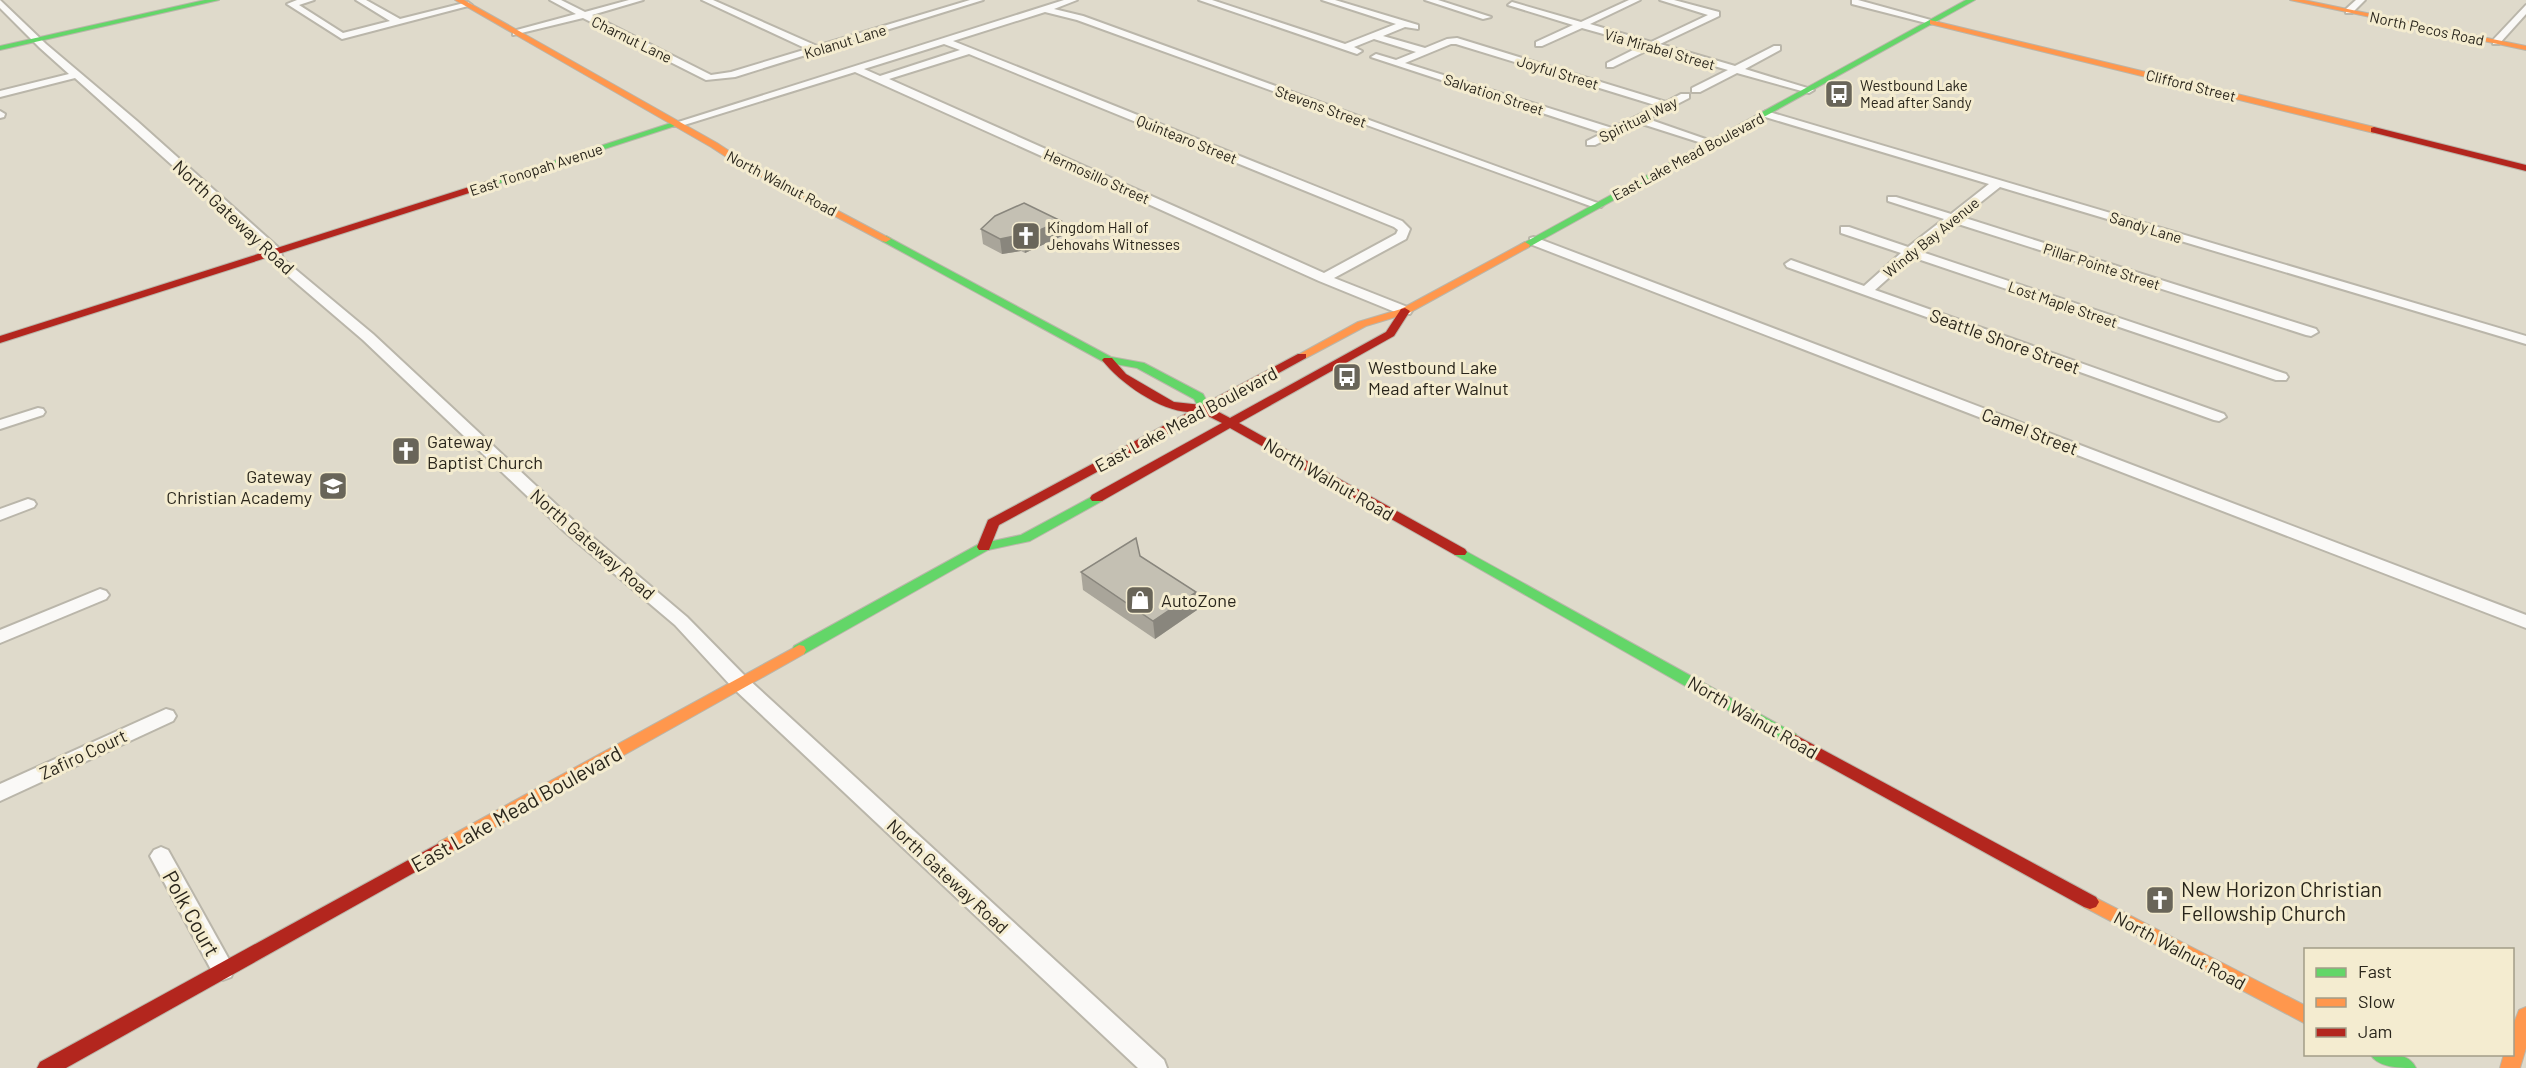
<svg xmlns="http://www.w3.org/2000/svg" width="2526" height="1068" font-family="Barlow,sans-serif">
<rect width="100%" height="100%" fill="#dfdacb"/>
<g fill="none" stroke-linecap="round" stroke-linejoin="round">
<g stroke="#bab6aa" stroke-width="4">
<g id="street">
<polygon points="0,0 46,44 137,121 280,249 283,259 373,334 577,524 687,617 747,678 1164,1060 1167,1068 1138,1068 733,688 675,625 565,532 363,340 273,263 270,253 75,78 0,97 0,91 69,74 40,48 0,8"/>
<polygon points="297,0 314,0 299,5 343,33 390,21 356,0 366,0 400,19 468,2 472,5 342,39 287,4"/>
<polygon points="550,0 561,0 585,12 629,0 643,0 592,15 711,75 731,72 807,49 702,0 713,0 817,46 970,0 983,0 735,77 706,80 583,18 513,35 513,31 576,14"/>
<path d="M1064,0H1077L1054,9L1083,16L1603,205L1601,207H1593L1077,20L1045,12L953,41L1402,221L1410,229L1406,239L1334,278L1410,308L1412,311L1410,314H1400L1319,281L855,72L681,126H673L672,124ZM944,44L960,50L880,76L864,69ZM969,54L1394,227L1398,230L1396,234L1324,273L889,79Z"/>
<path d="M1199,0H1212L1345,44L1396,24L1322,0H1335L1418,25V29L1405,27L1383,36L1425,48L1447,39L1457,38L1666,102L1681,94H1689V98L1648,119L1717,143L1716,145H1708L1639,123L1595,145H1587V141L1603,133L1371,57L1376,54L1396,60L1416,52L1374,39L1354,47L1362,51L1357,54ZM1451,44H1456L1658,106L1612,128L1405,63Z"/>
<polygon points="1425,0 1438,0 1491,17 1483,19"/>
<polygon points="1629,0 1640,0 1590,24 1651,42 1708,15 1660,0 1674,0 1719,12 1719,16 1660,44 1735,66 1774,46 1780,46 1780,50 1745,69 1814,90 1809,93 1737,73 1700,92 1692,92 1692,88 1728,70 1652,48 1613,67 1607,67 1607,63 1643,45 1582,28 1542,46 1536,46 1536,42 1573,25 1508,5 1512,2 1581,22"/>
<polygon points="1852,0 1858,0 1938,22 1930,24 1852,4"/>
<polygon points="2356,0 2365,0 2352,13 2346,13 2346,9"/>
<polygon points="2526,5 2526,14 2499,44 2493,44 2493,40"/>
<polygon points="0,111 5,114 4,117 0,118"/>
<polygon points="1766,111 2526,336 2526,344 2000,187 1962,217 2316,329 2318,332 2311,336 2306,335 1955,223 1919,251 2286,374 2288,377 2286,380 2276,380 1912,257 1875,290 2224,414 2226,417 2219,421 2214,420 1787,267 1785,264 1791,260 1864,286 1901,253 1841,233 1841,227 1849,227 1908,247 1944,219 1888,201 1888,197 1896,197 1951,214 1989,184 1762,116 1761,114"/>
<polygon points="1534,237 2526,615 2526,628 1530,244 1530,238"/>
<polygon points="38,408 43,409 45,412 43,415 0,429 0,420"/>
<polygon points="28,499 34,501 36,504 34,507 0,520 0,509"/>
<polygon points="100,589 106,591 109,595 106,599 0,643 0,630"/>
<polygon points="166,709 173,711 176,716 173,721 0,801 0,784"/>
<polygon points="161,847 168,850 231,963 234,970 231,977 223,980 215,977 150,856 154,850"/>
</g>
</g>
<g stroke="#bab6aa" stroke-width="2">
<g id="fast">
<polygon points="205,0 219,0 0,50 0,46"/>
<polygon points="1966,0 1975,0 1529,247 1521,247 1520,245"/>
<polygon points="674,122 681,124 491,186 483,184"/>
<polygon points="886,236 1111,357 1144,363 1203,394 1211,409 1205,413 1201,412 1194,399 1137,368 1104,362 882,241 881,239"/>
<polygon points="1097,494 1104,498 1102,501 1030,541 988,550 804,654 794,654 792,650 794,646 979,544 1021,535"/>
<polygon points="1460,548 1796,734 1798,738 1796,742 1790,744 1784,742 1455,555 1453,552"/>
<path d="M2370,1054C2386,1054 2408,1051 2416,1068C2400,1068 2378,1068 2370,1054Z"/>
</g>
</g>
<g stroke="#bab6aa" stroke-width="2">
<g id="slow">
<polygon points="455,0 464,0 717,143 746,162 891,239 886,242 882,241 740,166 711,147"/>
<polygon points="2290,0 2304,0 2526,46 2526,50"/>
<polygon points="1930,20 2374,127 2378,130 2374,133 1930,24"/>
<polygon points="1525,242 1530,245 1529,247 1409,313 1366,326 1306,358 1302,359 1296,356 1358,322 1401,309"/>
<polygon points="799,645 804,646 806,650 804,654 451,852 445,854 439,852 436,847 439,842"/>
<polygon points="2090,895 2306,1006 2306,1024 2084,907 2081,902 2084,897"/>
<polygon points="2526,1007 2526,1048 2520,1068 2500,1068 2504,1054 2512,1054 2512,1028 2519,1010"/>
</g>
</g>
<g stroke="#bab6aa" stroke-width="2">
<g id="jam">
<polygon points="2374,127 2526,165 2526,171 2371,132 2371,128"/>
<polygon points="488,181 493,184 491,186 0,343 0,336"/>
<path d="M1405,308L1410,311L1394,336L1239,423L1465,549L1467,552L1465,555H1455L1230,428L1102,501H1092L1090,498L1092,495L1222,423L1204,414L999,525L989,550H979L977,547L988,520L1189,412C1160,411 1120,383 1102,360L1104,358H1112L1126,374L1174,402L1202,405L1298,354H1306V358L1213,409L1230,418L1386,332L1401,309Z"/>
<polygon points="1790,732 2096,897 2099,902 2096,907 2090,909 2084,907 1784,742 1782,738 1784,734"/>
<polygon points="445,840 451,842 454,847 451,852 66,1068 37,1068 40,1062"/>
</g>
</g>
<use href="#street" fill="#faf9f7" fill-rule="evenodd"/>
<use href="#fast" fill="#63d668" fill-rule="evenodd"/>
<use href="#slow" fill="#ff974d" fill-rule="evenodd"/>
<use href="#jam" fill="#b3261e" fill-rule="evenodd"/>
</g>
<g fill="#a9a59a">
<polygon points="1061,221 1062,236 1025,253 1021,251 1002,254 983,244 981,229"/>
<polygon points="1140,556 1196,592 1197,610 1155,639 1083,590 1081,572"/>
</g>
<g fill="#89867d">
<polygon points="1061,221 1062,236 1025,253 1023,237"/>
<polygon points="1019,235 1021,251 1002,254 1000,239"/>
<polygon points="1196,592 1197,610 1155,639 1153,621"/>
</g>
<g fill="#c4c0b3" stroke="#89867d" stroke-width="1.5">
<polygon points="1024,203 1061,221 1023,237 1019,235 1000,239 981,229 995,216"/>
<polygon points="1136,538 1140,556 1196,592 1153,621 1081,572"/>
</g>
<defs>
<g id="bus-square" transform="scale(1.5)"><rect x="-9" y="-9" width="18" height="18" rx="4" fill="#696559" stroke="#f4ecd0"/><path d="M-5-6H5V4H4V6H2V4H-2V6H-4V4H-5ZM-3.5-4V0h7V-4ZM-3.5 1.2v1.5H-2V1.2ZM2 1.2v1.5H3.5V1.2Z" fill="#fff"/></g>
<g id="church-square" transform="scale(1.5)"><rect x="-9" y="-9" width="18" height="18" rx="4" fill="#696559" stroke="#f4ecd0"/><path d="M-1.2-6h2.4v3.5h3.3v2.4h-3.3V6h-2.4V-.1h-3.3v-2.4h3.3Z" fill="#fff"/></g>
<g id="school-square" transform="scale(1.5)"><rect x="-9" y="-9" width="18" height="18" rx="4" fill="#696559" stroke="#f4ecd0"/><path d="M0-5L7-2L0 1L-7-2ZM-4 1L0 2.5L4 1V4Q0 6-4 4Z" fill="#fff"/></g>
<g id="shop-square" transform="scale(1.5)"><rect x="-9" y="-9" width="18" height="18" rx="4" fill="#696559" stroke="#f4ecd0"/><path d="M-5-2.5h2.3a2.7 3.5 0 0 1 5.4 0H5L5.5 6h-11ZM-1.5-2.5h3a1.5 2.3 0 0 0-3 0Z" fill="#fff"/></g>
</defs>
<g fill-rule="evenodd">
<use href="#bus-square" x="1839" y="94"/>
<use href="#church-square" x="1026" y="236"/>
<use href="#bus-square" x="1347" y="377"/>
<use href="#church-square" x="406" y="451"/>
<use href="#school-square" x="333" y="486"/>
<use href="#shop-square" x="1140" y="600"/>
<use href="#church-square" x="2160" y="900"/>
</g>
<g text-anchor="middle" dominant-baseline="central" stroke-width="6" stroke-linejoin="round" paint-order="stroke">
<g font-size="15" fill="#2a261c" stroke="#f4ecd0">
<text transform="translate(2427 28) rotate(12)">North Pecos Road</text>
<text transform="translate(632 39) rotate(26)">Charnut Lane</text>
<text transform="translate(845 41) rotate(-17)">Kolanut Lane</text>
<text transform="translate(1660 49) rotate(16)">Via Mirabel Street</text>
<text transform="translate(1558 72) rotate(17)">Joyful Street</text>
<text transform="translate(2191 85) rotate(14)">Clifford Street</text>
<text transform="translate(1494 94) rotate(18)">Salvation Street</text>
<text transform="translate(1321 106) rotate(20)">Stevens Street</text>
<text transform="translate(1638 119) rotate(-26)">Spiritual Way</text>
<text transform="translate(1187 139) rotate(22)">Quintearo Street</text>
<text transform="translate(1688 156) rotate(-28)">East Lake Mead Boulevard</text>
<text transform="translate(536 169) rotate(-18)">East Tonopah Avenue</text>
<text transform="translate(1097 176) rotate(24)">Hermosillo Street</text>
<text transform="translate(782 183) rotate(28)">North Walnut Road</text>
<text transform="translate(2146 227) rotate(17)">Sandy Lane</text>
<text transform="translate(1931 237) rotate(-39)">Windy Bay Avenue</text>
<text transform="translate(2102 266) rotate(18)">Pillar Pointe Street</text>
<text transform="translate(2063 304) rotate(19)">Lost Maple Street</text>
</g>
<g font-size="15" fill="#2a261c" stroke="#f4ecd0" text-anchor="start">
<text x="1860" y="85">Westbound Lake<tspan x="1860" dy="17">Mead after Sandy</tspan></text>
<text x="1047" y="227">Kingdom Hall of<tspan x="1047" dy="17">Jehovahs Witnesses</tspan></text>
</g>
<g font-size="18" fill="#2a261c" stroke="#f4ecd0">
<text transform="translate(234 217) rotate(43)">North Gateway Road</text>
<text transform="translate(2005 341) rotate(20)">Seattle Shore Street</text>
<text transform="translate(1186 419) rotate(-28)">East Lake Mead Boulevard</text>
<text transform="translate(2030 431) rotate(21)">Camel Street</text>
<text transform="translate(1329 479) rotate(30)">North Walnut Road</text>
<text transform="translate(593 544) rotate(41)">North Gateway Road</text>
<text transform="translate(1753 717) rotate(30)">North Walnut Road</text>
<text transform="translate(83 754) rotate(-25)">Zafiro Court</text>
<text transform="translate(948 876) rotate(43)">North Gateway Road</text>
<text transform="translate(2180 950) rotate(28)">North Walnut Road</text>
</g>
<g font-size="18" fill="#2a261c" stroke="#f4ecd0" text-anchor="start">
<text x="1368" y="367">Westbound Lake<tspan x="1368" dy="21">Mead after Walnut</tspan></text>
<text x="427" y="441">Gateway<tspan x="427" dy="21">Baptist Church</tspan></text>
<text x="312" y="476" text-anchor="end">Gateway<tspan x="312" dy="21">Christian Academy</tspan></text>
<text x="1161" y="600">AutoZone</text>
</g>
<g font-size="21" fill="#2a261c" stroke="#f4ecd0">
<text transform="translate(516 808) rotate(-29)">East Lake Mead Boulevard</text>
<text transform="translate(192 913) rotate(61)">Polk Court</text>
</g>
<g font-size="21" fill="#2a261c" stroke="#f4ecd0" text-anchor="start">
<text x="2181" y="888">New Horizon Christian<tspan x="2181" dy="24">Fellowship Church</tspan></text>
</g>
</g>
<rect x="2304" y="948" width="210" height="108" fill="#f4ecd0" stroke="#a39d88" stroke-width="1.5"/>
<rect x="2316" y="968" width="30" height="9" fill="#63d668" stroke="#a39d88" stroke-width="1.5"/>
<text x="2358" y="978" font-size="18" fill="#2a261c">Fast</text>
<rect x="2316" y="998" width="30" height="9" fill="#ff974d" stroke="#a39d88" stroke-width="1.5"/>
<text x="2358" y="1008" font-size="18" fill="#2a261c">Slow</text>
<rect x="2316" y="1028" width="30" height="9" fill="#b3261e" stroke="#a39d88" stroke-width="1.5"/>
<text x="2358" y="1038" font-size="18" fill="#2a261c">Jam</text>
</svg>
